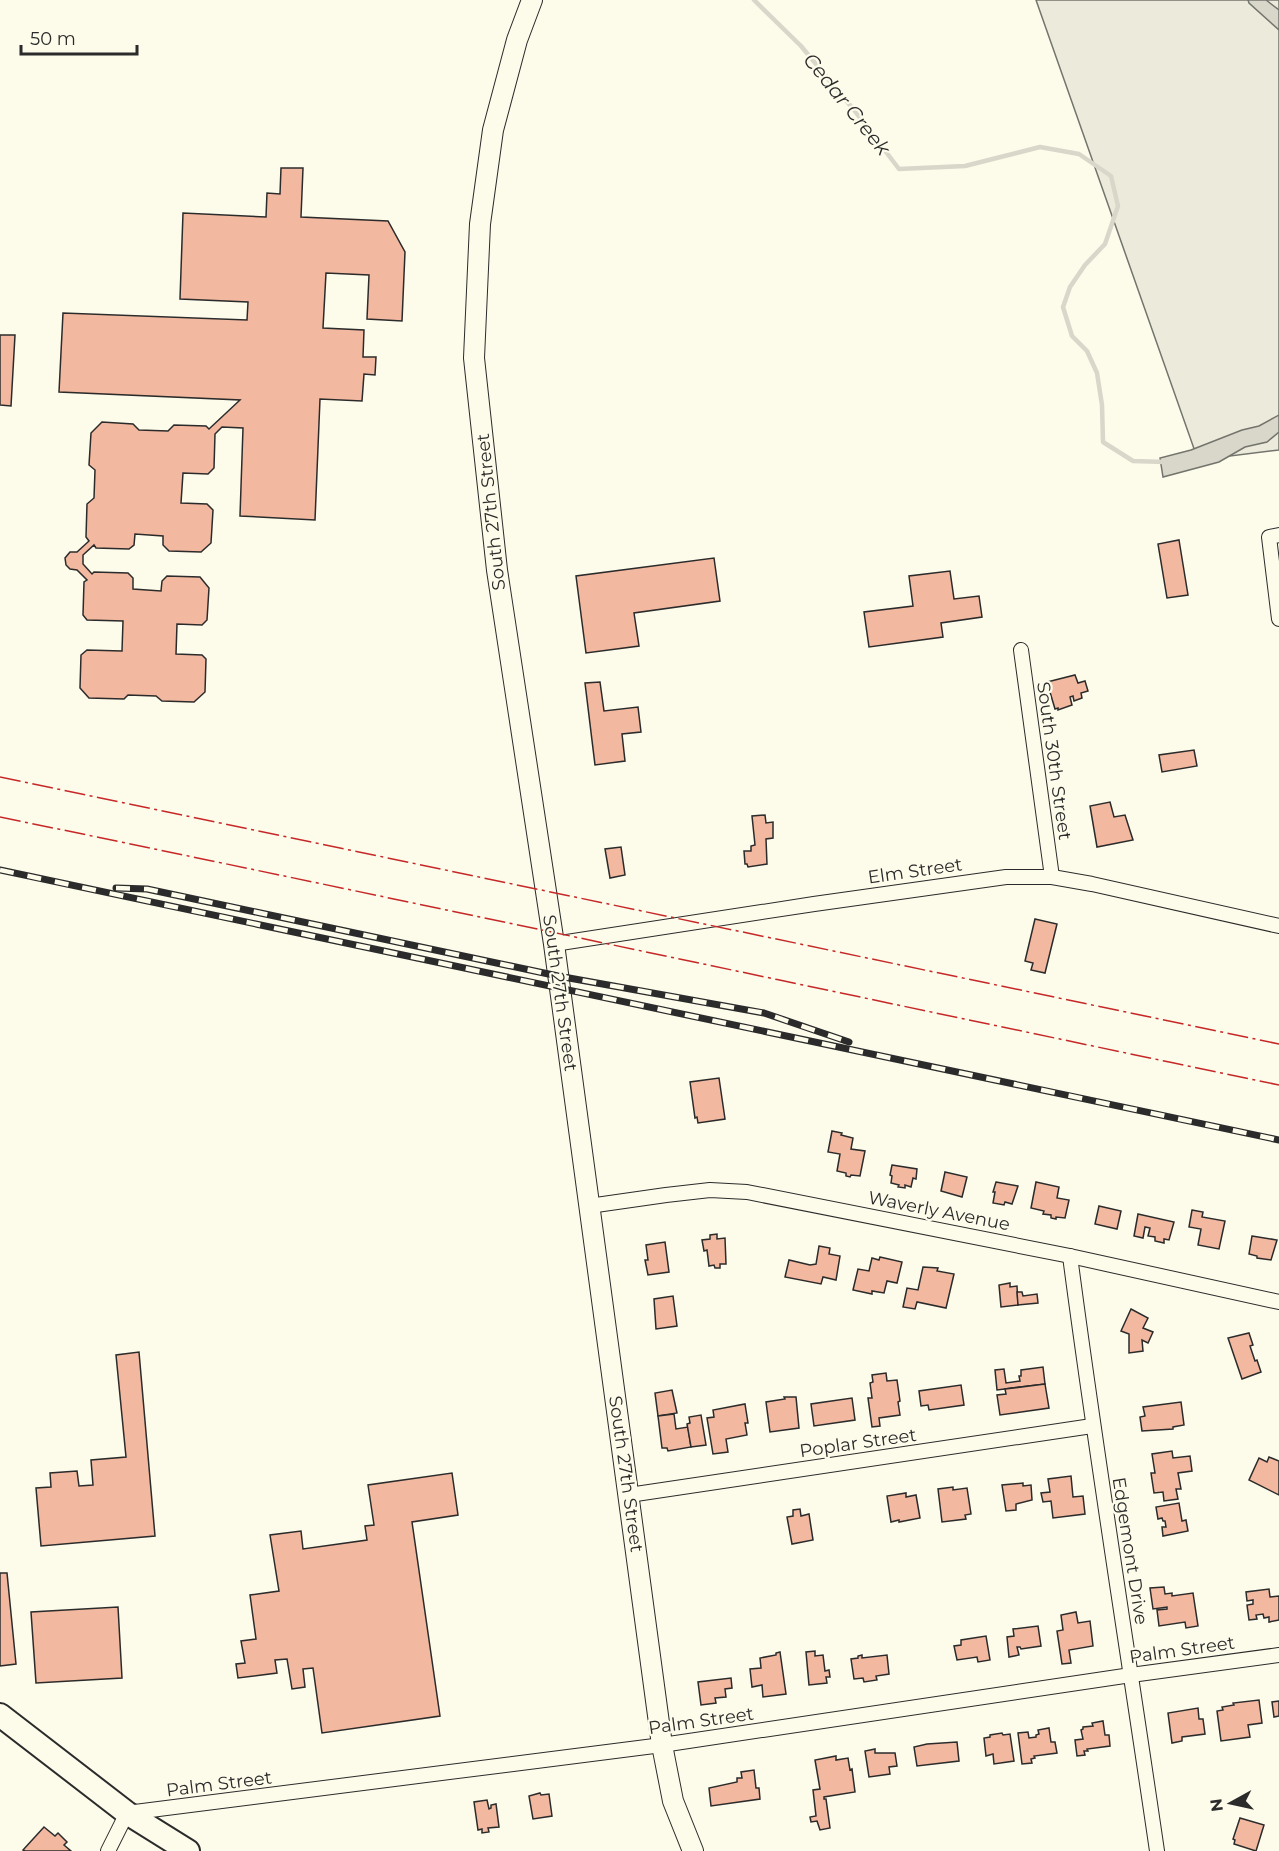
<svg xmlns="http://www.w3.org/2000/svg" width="1279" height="1851" font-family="Montserrat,sans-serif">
<rect width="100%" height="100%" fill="#fdfbea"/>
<polygon fill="#ecebdb" stroke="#74746e" stroke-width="1.5" points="1036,0 1279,0 1279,450 1198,460"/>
<g fill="#d8d7c9" stroke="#74746e" stroke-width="1.5">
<polygon points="1248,0 1266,0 1279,10 1279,30 1249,3"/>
<polygon points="1279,415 1279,432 1267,442 1245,447 1219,462 1163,477 1160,458 1191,450 1242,430 1259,426"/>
</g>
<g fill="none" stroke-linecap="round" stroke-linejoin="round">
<polyline stroke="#d8d7c9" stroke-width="4.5" points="754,0 801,46 854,110 899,169 965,166 1040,147 1079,154 1111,176 1118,206 1105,244 1085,265 1070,287 1063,307 1072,336 1087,351 1097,373 1102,405 1103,442 1133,461 1165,462"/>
</g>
<g fill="#f2b8a0" stroke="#2b2b2b" stroke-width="1.5">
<polygon points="281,168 303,168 301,217 388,221 405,252 402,321 367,319 369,275 326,273 323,328 364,330 363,357 376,357 375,375 364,374 362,401 320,399 315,520 240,516 243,428 222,427 215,434 214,468 208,474 183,473 181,503 207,504 213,510 211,543 201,552 169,551 163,545 163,536 135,534 134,545 129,549 96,548 94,545 83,555 83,564 92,574 94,572 128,573 133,578 133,589 161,591 162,581 167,576 200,577 209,588 207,620 202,625 177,624 176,654 202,655 206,659 205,692 194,702 162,701 156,696 128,695 124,699 89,698 80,688 81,655 87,650 122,651 123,621 87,620 83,615 84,582 87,580 77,570 70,569 66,565 65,558 70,552 77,552 89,541 86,537 87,504 94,498 95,470 89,465 91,433 102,422 133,424 139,430 168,431 174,425 206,426 209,429 240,400 59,392 63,313 247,320 248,302 180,299 183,213 266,217 267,193 280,194"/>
<polygon points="0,335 15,335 11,406 0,405"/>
<polygon points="1179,540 1188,595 1167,598 1158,544"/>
<polygon points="714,558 720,601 634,613 639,646 586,653 576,576"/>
<polygon points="950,571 954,599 979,596 982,617 941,623 943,637 869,647 864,612 913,606 909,576"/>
<polygon points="1075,675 1078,683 1085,681 1088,691 1081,693 1082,698 1074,701 1073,696 1070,697 1072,705 1058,710 1058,708 1055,709 1047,682"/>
<polygon points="600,682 604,711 638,707 641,732 622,734 625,761 595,765 585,683"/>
<polygon points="1194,750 1197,766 1162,772 1159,755"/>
<polygon points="1110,802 1114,817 1125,815 1133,840 1097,847 1090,806"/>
<polygon points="765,815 766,823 773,822 773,838 766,839 767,864 748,867 747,864 745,864 744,851 751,851 751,846 755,845 752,816"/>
<polygon points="621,847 625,875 610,878 605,849"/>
<polygon points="1035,919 1057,924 1045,973 1031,970 1033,963 1025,961"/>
<polygon points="719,1078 725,1119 698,1123 697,1117 695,1118 690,1082"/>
<polygon points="832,1131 842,1133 841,1135 853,1138 851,1149 865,1151 860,1176 851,1175 850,1177 846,1176 846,1173 837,1171 840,1154 828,1152"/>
<polygon points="892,1165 917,1169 916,1179 913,1178 911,1187 905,1185 905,1188 898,1187 899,1185 891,1183 892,1176 890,1175"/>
<polygon points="945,1172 967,1177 962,1197 941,1191"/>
<polygon points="996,1182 1018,1186 1012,1204 1005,1202 1004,1205 993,1203 995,1192 993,1192"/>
<polygon points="1036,1182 1059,1187 1057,1198 1069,1200 1065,1218 1056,1217 1056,1219 1051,1218 1051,1215 1043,1214 1044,1211 1031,1208"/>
<polygon points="1099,1206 1121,1211 1117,1229 1095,1224"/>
<polygon points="1192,1210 1203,1212 1202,1217 1225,1221 1219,1249 1198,1245 1201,1229 1189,1227"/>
<polygon points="1138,1214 1174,1222 1169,1240 1164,1239 1164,1243 1155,1241 1155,1237 1148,1236 1150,1228 1145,1227 1143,1238 1134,1236"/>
<polygon points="717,1234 717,1239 725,1238 726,1264 720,1264 720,1268 715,1268 714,1265 709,1266 707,1250 704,1251 702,1240 710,1239 710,1235"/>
<polygon points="1252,1236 1277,1240 1271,1260 1257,1258 1257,1256 1249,1254"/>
<polygon points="665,1242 669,1272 648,1275 645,1260 648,1260 646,1245"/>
<polygon points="819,1246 830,1248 829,1254 840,1256 836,1280 823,1277 821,1284 785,1277 789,1260 810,1265 816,1264"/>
<polygon points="880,1257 902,1262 897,1283 887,1281 884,1293 872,1291 872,1294 853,1290 858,1269 869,1271 872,1258 879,1260"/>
<polygon points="923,1267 938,1268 937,1271 954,1274 946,1308 917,1302 915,1309 903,1307 907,1288 918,1290"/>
<polygon points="1010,1283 1010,1287 1017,1286 1018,1305 1001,1307 999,1285"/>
<polygon points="1017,1292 1022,1292 1023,1296 1037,1294 1038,1303 1018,1305"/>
<polygon points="673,1296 677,1326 656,1329 654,1299"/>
<polygon points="1131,1309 1148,1318 1143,1328 1153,1332 1148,1343 1142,1340 1143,1351 1129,1353 1129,1334 1121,1331"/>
<polygon points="1249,1333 1253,1345 1250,1346 1255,1361 1257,1360 1261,1372 1242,1379 1228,1338"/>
<polygon points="139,1352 155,1536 41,1546 36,1488 51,1487 50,1473 77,1471 79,1486 93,1485 91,1460 126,1457 116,1355"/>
<polygon points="1043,1367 1045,1384 997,1390 995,1370 1004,1369 1006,1383 1020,1381 1019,1376 1021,1376 1021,1370"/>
<polygon points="886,1373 887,1381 897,1380 900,1401 898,1402 900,1415 879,1418 880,1426 872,1427 868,1398 872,1398 870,1383 873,1382 872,1375"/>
<polygon points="1045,1384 1049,1408 1000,1415 997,1395 1006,1394 1005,1389"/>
<polygon points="961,1385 964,1405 929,1410 928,1405 921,1406 919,1391"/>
<polygon points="672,1390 677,1413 658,1416 655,1393"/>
<polygon points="784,1397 796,1397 799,1428 770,1432 766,1402 785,1399"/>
<polygon points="852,1398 855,1420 814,1426 811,1404"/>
<polygon points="1181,1402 1184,1425 1173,1427 1173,1429 1142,1431 1140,1417 1145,1416 1143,1407"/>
<polygon points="745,1404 748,1423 745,1423 747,1435 726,1439 728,1452 713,1454 707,1418 714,1417 713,1410"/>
<polygon points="674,1414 676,1429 688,1427 691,1447 668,1451 667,1448 662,1448 658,1416"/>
<polygon points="701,1415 706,1445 691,1447 687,1424 690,1423 689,1417"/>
<polygon points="1172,1451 1173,1458 1190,1456 1192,1471 1178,1473 1181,1489 1176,1489 1178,1499 1164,1501 1163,1492 1154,1493 1151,1473 1155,1473 1152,1454"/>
<polygon points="1269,1457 1279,1461 1279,1495 1249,1480 1259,1458 1267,1462"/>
<polygon points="452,1473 458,1515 412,1522 440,1716 322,1733 313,1668 303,1669 305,1687 292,1689 287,1659 275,1660 277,1673 238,1678 236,1664 245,1663 241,1641 256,1639 250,1595 279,1591 270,1535 301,1531 303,1549 367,1540 365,1526 374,1525 368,1485"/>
<polygon points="1071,1476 1073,1497 1083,1496 1085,1514 1053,1518 1051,1501 1043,1502 1041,1493 1050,1492 1048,1479"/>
<polygon points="1023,1483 1023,1486 1031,1485 1032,1500 1016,1504 1016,1510 1006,1511 1002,1485"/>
<polygon points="953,1487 953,1490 967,1488 971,1514 965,1515 966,1519 942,1522 938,1489"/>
<polygon points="906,1493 906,1497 916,1495 920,1518 899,1522 899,1520 891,1522 887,1496"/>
<polygon points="1179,1503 1182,1521 1186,1520 1188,1531 1163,1536 1162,1527 1166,1527 1165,1521 1163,1521 1162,1518 1158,1519 1156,1507"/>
<polygon points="800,1509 801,1516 809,1514 813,1540 792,1544 787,1517 793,1516 793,1510"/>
<polygon points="0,1573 7,1573 16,1664 0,1666"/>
<polygon points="1164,1587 1165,1594 1172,1593 1172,1596 1193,1593 1198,1626 1186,1628 1185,1622 1159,1626 1157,1610 1167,1609 1167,1607 1153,1609 1150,1588"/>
<polygon points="1269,1589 1270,1597 1279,1596 1279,1620 1269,1622 1269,1617 1264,1618 1263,1614 1256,1615 1257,1619 1249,1620 1247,1605 1253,1604 1253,1600 1247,1601 1246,1592"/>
<polygon points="118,1607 122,1678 36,1683 31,1612"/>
<polygon points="1076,1612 1078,1623 1090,1621 1093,1646 1069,1650 1071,1663 1062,1664 1057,1631 1063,1630 1061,1615"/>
<polygon points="1038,1626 1041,1646 1021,1649 1020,1647 1017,1647 1019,1655 1009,1657 1007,1637 1014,1636 1013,1629"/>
<polygon points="986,1636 990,1660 978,1662 977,1657 957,1660 954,1646 961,1645 961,1640"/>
<polygon points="815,1651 815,1656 823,1655 825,1671 829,1670 830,1677 826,1677 827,1683 809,1685 806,1652"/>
<polygon points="780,1652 786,1694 763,1697 762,1685 752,1687 750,1669 761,1668 760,1658 776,1655 776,1653"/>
<polygon points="862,1655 862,1658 887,1655 889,1674 876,1676 877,1680 864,1682 863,1678 854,1679 851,1659 858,1658 858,1656"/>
<polygon points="731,1678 732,1688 725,1689 726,1697 715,1698 716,1703 701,1705 698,1682"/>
<polygon points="1259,1700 1262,1723 1248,1725 1250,1737 1221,1741 1217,1711 1223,1710 1222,1707 1234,1705 1233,1703"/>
<polygon points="1279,1701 1279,1716 1274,1717 1272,1702"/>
<polygon points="1198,1708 1199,1719 1203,1719 1205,1734 1182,1737 1182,1741 1172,1743 1168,1713"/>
<polygon points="1103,1721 1105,1735 1109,1735 1110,1746 1087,1749 1088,1751 1084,1751 1085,1755 1077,1756 1075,1740 1083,1739 1081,1730 1083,1729 1083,1727 1093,1726 1092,1723"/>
<polygon points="1049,1728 1051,1742 1055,1742 1057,1753 1034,1756 1035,1758 1031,1759 1032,1763 1022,1764 1018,1733 1028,1732 1029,1738 1036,1737 1036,1735 1039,1734 1038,1730"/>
<polygon points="1002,1733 1003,1735 1010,1734 1014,1761 994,1764 993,1754 986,1756 984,1738 990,1737 990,1735"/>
<polygon points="957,1742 959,1761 917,1766 914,1747 927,1744"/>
<polygon points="875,1749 875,1753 895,1753 897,1766 889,1767 890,1774 869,1777 865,1751"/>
<polygon points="836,1756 836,1760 848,1758 850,1770 852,1769 855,1792 824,1797 824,1799 826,1799 830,1828 820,1830 817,1821 811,1822 810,1817 816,1816 813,1790 820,1789 815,1760"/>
<polygon points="754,1770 756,1788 759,1788 760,1799 711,1806 709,1788 737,1782 737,1778 742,1778 741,1772"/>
<polygon points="540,1793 541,1795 549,1794 552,1816 533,1819 529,1796"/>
<polygon points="487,1800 489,1809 491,1808 491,1805 496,1804 499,1827 488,1828 489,1832 482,1833 482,1829 478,1830 474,1802"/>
<polygon points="1240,1818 1264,1825 1256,1851 1234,1844 1235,1840 1233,1839"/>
<polygon points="44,1827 55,1836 58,1833 67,1842 64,1845 71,1851 25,1851 23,1850"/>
</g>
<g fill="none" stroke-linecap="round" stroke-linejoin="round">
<g stroke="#2b2b2b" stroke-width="16">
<g id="minor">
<polyline points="1279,535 1269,537 1279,619"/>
<polyline points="1021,650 1052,877"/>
<polyline points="554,944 814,904 1006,877 1052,877 1092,884 1279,926"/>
<polyline points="589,1206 666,1195 710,1190 747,1192 1070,1256 1279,1302"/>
<path d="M1070,1256C1096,1455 1128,1652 1157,1851"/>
<polyline points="629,1495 1092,1426"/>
<polyline points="108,1851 127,1813 662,1745 1131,1675 1279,1655"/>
</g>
</g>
<g stroke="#2b2b2b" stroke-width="22">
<polyline id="secondary" points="532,0 517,40 493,130 480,224 474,358 497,570 554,944 662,1745 673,1801 693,1851"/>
</g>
<g stroke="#2b2b2b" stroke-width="26">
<polyline id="primary" points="0,1715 127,1813 188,1851"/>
</g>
<use href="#minor" stroke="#fdfbea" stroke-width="14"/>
<use href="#secondary" stroke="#fdfbea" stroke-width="20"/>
<use href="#primary" stroke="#fdfbea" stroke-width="22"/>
<g stroke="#2b2b2b" stroke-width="7">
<g id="rail">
<polyline points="0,870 1279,1140"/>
<polyline points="116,888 147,889 558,976 764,1013 849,1042"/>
</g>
</g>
<use href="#rail" stroke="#fdfbea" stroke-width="4.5" stroke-dasharray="14" stroke-linecap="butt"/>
<g stroke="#c62828" stroke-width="1.5" stroke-dasharray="21 4.5 3 4.5" stroke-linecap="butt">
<polyline points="0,777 1279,1044"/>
<path d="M0,817C427,905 853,996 1279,1085"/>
</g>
</g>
<g text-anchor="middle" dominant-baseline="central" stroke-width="4.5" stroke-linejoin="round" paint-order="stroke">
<g font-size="18" fill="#2b2b2b" stroke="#fdfbea">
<text transform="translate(491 512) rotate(-96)">South 27th Street</text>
<text transform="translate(1054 761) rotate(82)">South 30th Street</text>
<text transform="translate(915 871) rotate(-8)">Elm Street</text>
<text transform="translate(560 993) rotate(82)">South 27th Street</text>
<text transform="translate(939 1211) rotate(11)">Waverly Avenue</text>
<text transform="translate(858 1443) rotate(-8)">Poplar Street</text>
<text transform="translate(626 1474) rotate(82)">South 27th Street</text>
<text transform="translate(1130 1551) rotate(81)">Edgemont Drive</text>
<text transform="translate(1182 1650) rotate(-8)">Palm Street</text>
<text transform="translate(701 1721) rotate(-8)">Palm Street</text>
<text transform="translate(219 1784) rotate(-7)">Palm Street</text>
</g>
<g font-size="20" font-style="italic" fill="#2b2b2b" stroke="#fdfbea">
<text transform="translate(847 104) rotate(51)">Cedar Creek</text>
</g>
</g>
<g transform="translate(1231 1803) rotate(262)" stroke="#fdfbea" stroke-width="4.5" paint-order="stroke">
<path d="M0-4.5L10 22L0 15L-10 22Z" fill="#2b2b2b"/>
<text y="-9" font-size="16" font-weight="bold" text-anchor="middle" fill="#2b2b2b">N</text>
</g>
<path d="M21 45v9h116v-9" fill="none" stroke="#2b2b2b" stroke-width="3"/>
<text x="30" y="45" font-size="18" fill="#2b2b2b" stroke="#fdfbea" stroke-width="4.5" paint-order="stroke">50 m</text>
</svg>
